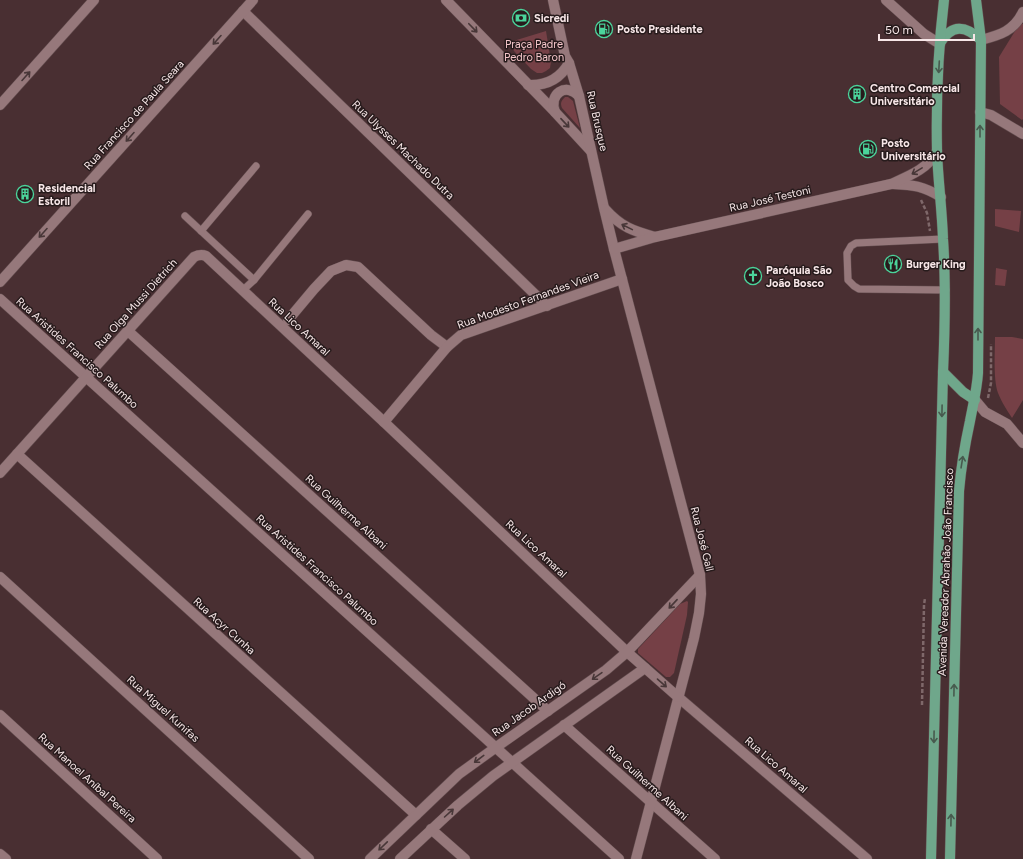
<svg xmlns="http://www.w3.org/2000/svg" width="1023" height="859" font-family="Figtree,sans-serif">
<rect width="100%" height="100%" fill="#492f32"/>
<g fill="#754046">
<polygon points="1020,23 1023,24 1023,119 1022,120 1000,104 999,57"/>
<polygon points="546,31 551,62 550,68 546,71 542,73 537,73 531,69 514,51 510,42"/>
<path d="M565,97H568L573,101L580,128L562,108C560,103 561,101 565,97Z"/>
<polygon points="995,209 1021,211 1019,232 995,226"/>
<polygon points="996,268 1007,270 1005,286 995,285"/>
<path d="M995,337H1012L1023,339V400L1012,418C1007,410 1002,403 998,393C993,379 995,352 995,337Z"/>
<polygon points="687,601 688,602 687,615 685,624 674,673 670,677 666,677 638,653 638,649 680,604"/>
</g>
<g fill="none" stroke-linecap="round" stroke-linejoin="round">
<g stroke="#634d4f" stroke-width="8">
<g id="lane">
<polyline points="185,216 254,280"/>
<polyline points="201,231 256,166"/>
<polyline points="943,239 856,243 851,246 847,253 848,280 854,286 859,289 946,290"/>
<polyline points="242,291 254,280 308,214"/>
</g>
</g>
<g stroke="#634d4f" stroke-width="11">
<g id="street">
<polyline points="886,0 924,34 940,44"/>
<polyline points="243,11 547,306"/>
<path d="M981,40C1000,35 1014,31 1023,12"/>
<polyline points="0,105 94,0"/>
<polyline points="980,112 991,115 1023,134"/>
<polyline points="0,299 86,377 619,859"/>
<polyline points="288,320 314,289 331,271 346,265 358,267 431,335 447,347"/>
<polyline points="128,331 548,711"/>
<polyline points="975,400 985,412 1007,424 1023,443"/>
<polyline points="384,422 447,347 461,335 622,279"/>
<polyline points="17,454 416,815"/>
<path d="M0,473L194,257C198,255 201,254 206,256L384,422L627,652"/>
<polyline points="0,577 309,859"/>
<polyline points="678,697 867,859"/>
<polyline points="0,715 157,859"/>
<polyline points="564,725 715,859"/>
<polyline points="431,829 465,859"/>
<polyline points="0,854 6,859"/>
</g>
</g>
<g stroke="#634d4f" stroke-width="11">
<g id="secondary">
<polyline points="446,0 555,112 591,151"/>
<polyline points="553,0 565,56 569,63 579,96 604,208 614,249 700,575 701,594 699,613 694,638 636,859"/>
<path d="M528,85C547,86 560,79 569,63"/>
<path d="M555,112C548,94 566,82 579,96"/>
<path d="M893,184C914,185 923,186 941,197"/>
<path d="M605,209C621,227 633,231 655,237"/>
<path d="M614,249L655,237L891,184C909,176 928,169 937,151"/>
<polyline points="0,282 253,0"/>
<polyline points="627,652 678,697"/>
<polyline points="370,859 459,774 495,748 606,670 627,652 700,575"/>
<polyline points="400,859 458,805 493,776 645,668"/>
</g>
</g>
<g stroke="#634d4f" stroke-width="11">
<g id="primary">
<path d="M940,43C952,24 965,25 981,40"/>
<polyline points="943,372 963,392 975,400"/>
<path d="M931,859L943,372C945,327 946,283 943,239C942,209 938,180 937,151C936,101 938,50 944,0"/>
<path d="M950,859L959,491C961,468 965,444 970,421C973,405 977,389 978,373L981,40L976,0"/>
</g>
</g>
<g stroke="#7f686a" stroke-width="2.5" stroke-dasharray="4 2" stroke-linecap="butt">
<polyline points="921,200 927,213 930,231"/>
<polyline points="988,398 991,383 991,344"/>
<polyline points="922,705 924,605 925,598"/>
</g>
<use href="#lane" stroke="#96787b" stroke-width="7"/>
<use href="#street" stroke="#96787b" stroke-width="10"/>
<use href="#secondary" stroke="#96787b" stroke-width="10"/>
<use href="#primary" stroke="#6fa78b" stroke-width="10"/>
</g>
<defs><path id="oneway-shaft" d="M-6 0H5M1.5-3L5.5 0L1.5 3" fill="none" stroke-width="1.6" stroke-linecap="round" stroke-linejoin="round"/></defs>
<g stroke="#483738">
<use href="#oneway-shaft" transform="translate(473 28) rotate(46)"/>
<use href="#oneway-shaft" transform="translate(217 40) rotate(132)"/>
<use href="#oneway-shaft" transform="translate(26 76) rotate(-48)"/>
<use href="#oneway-shaft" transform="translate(565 123) rotate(47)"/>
<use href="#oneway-shaft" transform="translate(130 137) rotate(132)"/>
<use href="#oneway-shaft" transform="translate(917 171) rotate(149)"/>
<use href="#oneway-shaft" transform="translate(627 227) rotate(-154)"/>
<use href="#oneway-shaft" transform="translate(43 233) rotate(132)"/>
<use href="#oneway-shaft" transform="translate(673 604) rotate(133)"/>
<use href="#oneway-shaft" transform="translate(597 676) rotate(145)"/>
<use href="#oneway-shaft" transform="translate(662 683) rotate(41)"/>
<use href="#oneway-shaft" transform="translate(479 759) rotate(143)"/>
<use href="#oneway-shaft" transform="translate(449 813) rotate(-42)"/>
<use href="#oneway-shaft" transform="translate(383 846) rotate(136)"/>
</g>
<g stroke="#475a4e">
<use href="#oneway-shaft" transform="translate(939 67) rotate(93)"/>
<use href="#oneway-shaft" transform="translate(980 131) rotate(-90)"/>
<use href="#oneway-shaft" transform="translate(978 334) rotate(-90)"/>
<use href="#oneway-shaft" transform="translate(942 411) rotate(91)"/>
<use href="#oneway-shaft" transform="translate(962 462) rotate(-81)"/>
<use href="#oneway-shaft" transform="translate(954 690) rotate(-89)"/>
<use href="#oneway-shaft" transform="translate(934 737) rotate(91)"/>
<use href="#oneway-shaft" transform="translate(951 820) rotate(-89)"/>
</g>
<defs>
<g id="bank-ring" transform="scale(0.9)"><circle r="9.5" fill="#271b1c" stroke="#4bd49b" stroke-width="1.5"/><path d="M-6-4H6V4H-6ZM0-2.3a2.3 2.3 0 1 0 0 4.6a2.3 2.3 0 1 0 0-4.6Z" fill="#4bd49b"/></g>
<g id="fuel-ring" transform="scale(0.9)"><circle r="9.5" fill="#271b1c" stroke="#4bd49b" stroke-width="1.5"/><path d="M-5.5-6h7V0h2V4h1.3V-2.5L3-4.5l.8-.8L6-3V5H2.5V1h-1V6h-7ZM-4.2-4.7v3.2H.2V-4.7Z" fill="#4bd49b"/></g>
<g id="building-ring" transform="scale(0.9)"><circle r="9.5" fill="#271b1c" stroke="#4bd49b" stroke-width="1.5"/><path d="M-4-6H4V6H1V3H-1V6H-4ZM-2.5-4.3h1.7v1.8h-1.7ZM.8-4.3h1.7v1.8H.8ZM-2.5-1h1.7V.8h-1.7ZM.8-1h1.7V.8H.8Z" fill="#4bd49b"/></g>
<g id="restaurant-ring" transform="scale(0.9)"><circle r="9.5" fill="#271b1c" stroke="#4bd49b" stroke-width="1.5"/><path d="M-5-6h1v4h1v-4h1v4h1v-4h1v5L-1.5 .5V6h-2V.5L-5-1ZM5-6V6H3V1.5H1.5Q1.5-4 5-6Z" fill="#4bd49b"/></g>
<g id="church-ring" transform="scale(0.9)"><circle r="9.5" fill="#271b1c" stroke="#4bd49b" stroke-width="1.5"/><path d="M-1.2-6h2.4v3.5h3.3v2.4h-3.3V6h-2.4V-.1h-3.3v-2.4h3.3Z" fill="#4bd49b"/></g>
</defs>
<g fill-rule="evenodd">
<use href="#bank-ring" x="521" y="18"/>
<use href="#fuel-ring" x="604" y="29"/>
<use href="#building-ring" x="857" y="94"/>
<use href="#fuel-ring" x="868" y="149"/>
<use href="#building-ring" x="25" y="194"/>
<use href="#restaurant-ring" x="893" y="264"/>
<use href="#church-ring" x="753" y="276"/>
</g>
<g text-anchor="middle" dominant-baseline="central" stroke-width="3" stroke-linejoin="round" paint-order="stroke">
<g font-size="11" font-weight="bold" fill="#f8e7e8" stroke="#271b1c" text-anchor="start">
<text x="534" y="18">Sicredi</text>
<text x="617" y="29">Posto Presidente</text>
<text x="870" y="88">Centro Comercial<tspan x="870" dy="13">Universitário</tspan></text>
<text x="881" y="143">Posto<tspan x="881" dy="13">Universitário</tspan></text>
<text x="38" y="188">Residencial<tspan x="38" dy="13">Estoril</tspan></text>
<text x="906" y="264">Burger King</text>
<text x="766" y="270">Paróquia São<tspan x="766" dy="13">João Bosco</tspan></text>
</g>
<g font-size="11" fill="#f5c6ca" stroke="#271b1c">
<text x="534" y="44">Praça Padre<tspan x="534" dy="13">Pedro Baron</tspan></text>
</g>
<g font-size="11" fill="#f8e7e8" stroke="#271b1c">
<text transform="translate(134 115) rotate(-48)">Rua Francisco de Paula Seara</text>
<text transform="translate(597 121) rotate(77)">Rua Brusque</text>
<text transform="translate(403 150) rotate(44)">Rua Ulysses Machado Dutra</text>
<text transform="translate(770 199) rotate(-13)">Rua José Testoni</text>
<text transform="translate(528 300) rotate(-20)">Rua Modesto Fernandes Vieira</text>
<text transform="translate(136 304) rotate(-48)">Rua Olga Mussi Dietrich</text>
<text transform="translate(299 327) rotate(43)">Rua Lico Amaral</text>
<text transform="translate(77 353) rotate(42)">Rua Aristides Francisco Palumbo</text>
<text transform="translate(346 512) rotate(42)">Rua Guilherme Albani</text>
<text transform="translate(702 539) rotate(76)">Rua José Gall</text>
<text transform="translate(536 549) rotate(43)">Rua Lico Amaral</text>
<text transform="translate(317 570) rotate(42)">Rua Aristides Francisco Palumbo</text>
<text transform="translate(946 572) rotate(-88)">Avenida Vereador Abrahão João Francisco</text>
<text transform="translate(224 626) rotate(42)">Rua Acyr Cunha</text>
<text transform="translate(163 709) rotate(42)">Rua Miguel Kunifas</text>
<text transform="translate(529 709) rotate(-35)">Rua Jacob Ardigó</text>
<text transform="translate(776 765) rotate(41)">Rua Lico Amaral</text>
<text transform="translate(87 778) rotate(42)">Rua Manoel Aníbal Pereira</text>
<text transform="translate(647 783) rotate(42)">Rua Guilherme Albani</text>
</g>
</g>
<path d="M879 34v6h95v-6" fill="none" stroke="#f8e7e8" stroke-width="2"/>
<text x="885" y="34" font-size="12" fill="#f8e7e8" stroke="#271b1c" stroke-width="3" paint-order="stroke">50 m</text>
</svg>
